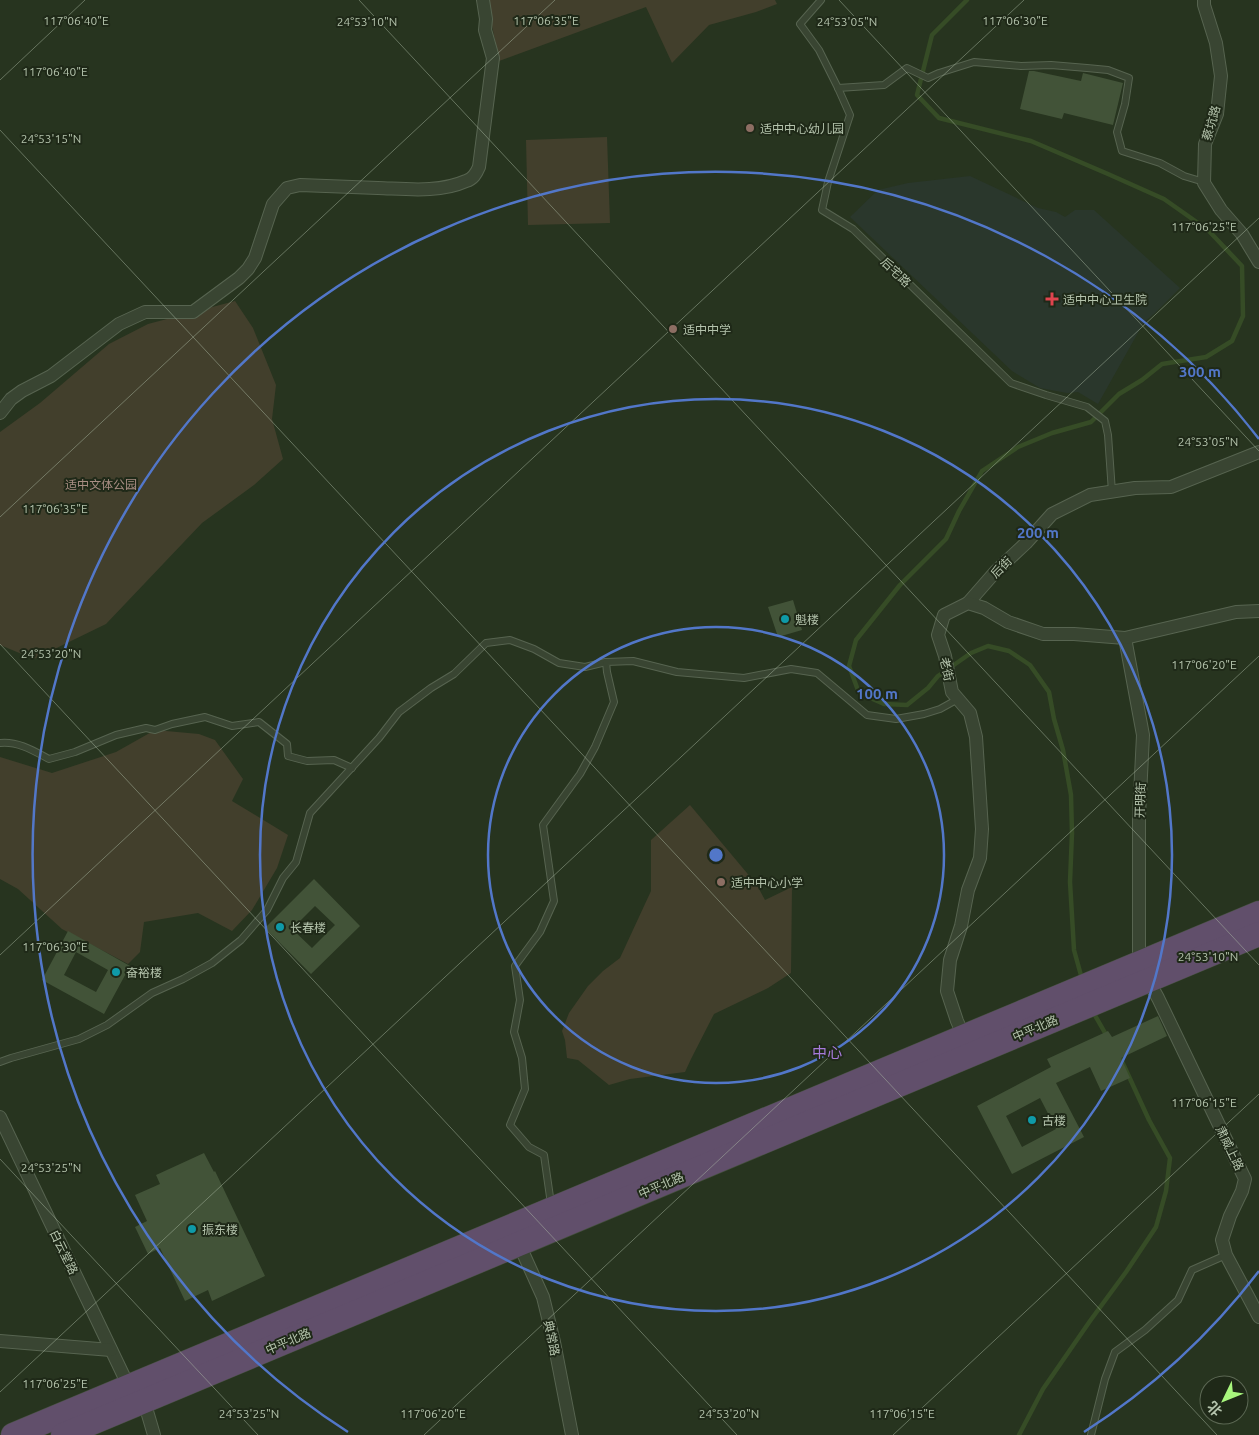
<svg xmlns="http://www.w3.org/2000/svg" width="1259" height="1435" font-family="Ubuntu,'Noto Sans SC',sans-serif">
<rect width="100%" height="100%" fill="#27341f"/>
<polygon fill="#2a372c" points="970,176 1038,208 1056,212 1065,217 1075,210 1094,210 1180,288 1154,314 1144,322 1098,404 1078,392 1067,393 1040,388 1012,371 850,217 878,190 908,183"/>
<g fill="#423f2c">
<polygon points="487,0 775,0 777,4 756,12 709,25 672,63 646,7 499,61"/>
<polygon points="607,137 610,223 528,225 526,140"/>
<polygon points="235,301 253,328 276,385 272,419 283,459 254,485 202,523 106,624 34,659 0,645 0,432 40,403 109,344 148,324"/>
<polygon points="155,730 199,734 215,740 243,779 232,801 288,835 277,868 252,910 232,931 198,913 144,922 140,952 128,964 62,929 18,889 0,879 0,757 52,773 116,752"/>
<polygon points="690,805 757,885 765,900 792,887 791,973 768,988 714,1014 691,1059 685,1072 630,1079 609,1085 578,1060 567,1058 565,1040 562,1031 569,1013 588,986 603,971 620,958 651,891 651,840"/>
</g>
<g fill="none" stroke-linecap="round" stroke-linejoin="round">
<g stroke="#364c26" stroke-width="4.5">
<polyline points="967,0 932,35 917,95 939,118 1031,141 1108,174 1164,199 1208,230 1242,266 1243,316 1232,341 1206,357 1162,364 1142,380 1119,394 1091,422 1052,433 1018,447 982,471 959,511 946,539 900,585 856,640 849,666 859,693 884,704 907,705 928,688 938,676 971,653 988,646 1009,651 1030,665 1049,692 1054,719 1063,750 1071,795 1072,833 1070,882 1074,950 1082,979"/>
<polyline points="1093,1012 1108,1038"/>
<polyline points="1019,1435 1043,1389 1090,1321 1126,1272 1156,1227 1166,1191 1170,1158 1149,1120 1120,1057"/>
</g>
</g>
<g fill="#425338" fill-rule="evenodd">
<polygon points="1029,71 1034,71 1081,81 1083,73 1123,83 1113,125 1064,113 1062,119 1020,109"/>
<polygon points="793,600 802,630 778,637 768,607"/>
<path d="M314,879L360,926L311,974L265,928ZM315,906L335,925L312,948L292,929Z"/>
<path d="M68,931L130,966L104,1014L42,980ZM76,952L108,970L96,992L64,975Z"/>
<path d="M1158,1016L1167,1036L1121,1058L1130,1078L1101,1091L1090,1067L1056,1083L1084,1137L1012,1174L977,1106L1051,1067L1047,1059L1108,1031L1112,1037ZM1040,1098L1056,1129L1022,1147L1006,1116Z"/>
<polygon points="204,1153 214,1172 215,1171 265,1276 212,1301 208,1290 185,1301 160,1248 148,1254 135,1227 147,1221 135,1195 160,1184 156,1175"/>
</g>
<g fill="none" stroke-linecap="round" stroke-linejoin="round">
<g stroke="#576450" stroke-width="8">
<g id="lane">
<polyline points="821,0 800,24 819,50 838,88 850,115 828,182 822,210 853,229 1011,383 1046,395 1087,407 1105,421 1108,435 1112,492"/>
<polyline points="838,88 884,85 907,68 928,78 939,73 974,62 1021,66 1051,65 1087,68 1108,70 1129,78 1125,104 1117,132 1122,151 1160,163 1184,176 1204,182"/>
<path d="M0,743C18,741 34,751 49,759L75,752L116,735L146,728L155,730L172,724L205,717L232,726L259,722L287,744L288,756L307,761L334,760L352,768"/>
<polyline points="0,1062 11,1058 79,1039 107,1025 152,993 183,979 212,963 241,940 267,910 283,878 296,862 310,813 379,738 399,712 431,688 454,674 486,643 510,640 534,649 559,663 585,667 606,662"/>
<polyline points="551,1204 544,1155 529,1147 510,1125 525,1089 522,1058 514,1032 520,1000 515,966 540,932 554,901 543,825 580,774 595,747 614,702 607,672 606,662 633,661 677,672 744,678 791,669 817,673 867,715 896,719 924,714 940,709 958,699"/>
<polyline points="1091,1435 1105,1379 1115,1352 1145,1330 1178,1300 1192,1270 1226,1255"/>
</g>
</g>
<g stroke="#576450" stroke-width="14">
<g id="street">
<polyline points="1204,0 1204,5 1216,43 1221,76 1217,114 1205,144 1204,183 1221,210 1242,234 1259,262"/>
<path d="M0,413L11,399L22,391L51,376L119,324L145,312H193L239,278L248,269L255,258L273,204L287,188L300,185C326,186 352,187 378,188C407,189 439,193 466,181C473,179 476,174 479,167L493,58L485,30L486,19L483,0"/>
<polyline points="968,603 996,571 1026,543 1052,514 1090,495 1135,488 1171,487 1259,452"/>
<polyline points="1125,638 1143,735 1139,816 1139,963"/>
<polyline points="1148,980 1158,998 1245,1179 1242,1191 1230,1216 1222,1240 1226,1255 1259,1317"/>
<polyline points="964,1037 957,1021 947,991 950,960 961,926 968,890 980,858 982,829 976,737 970,713 952,692 945,656 938,635 944,615 968,603 984,608 1008,622 1043,634 1074,634 1125,638 1236,612 1259,611"/>
<polyline points="0,1117 129,1387"/>
<polyline points="519,1244 543,1297 554,1342 572,1435"/>
<polyline points="0,1341 111,1350"/>
<polyline points="144,1401 154,1435"/>
</g>
</g>
<g stroke="#44503d" stroke-width="25">
<g id="highway">
<polyline points="13,1435 1259,913"/>
<polyline points="63,1435 1259,934"/>
</g>
</g>
<use href="#lane" stroke="#394532" stroke-width="6"/>
<use href="#street" stroke="#394532" stroke-width="12"/>
<use href="#highway" stroke="#614f6b" stroke-width="24"/>
</g>
<path fill="none" stroke="#b4c3ac" stroke-width="1" stroke-opacity="0.45" d="M359,0L1259,965M839,0L1259,451M0,80L85,0M0,130L1217,1435M0,517L555,0M0,644L737,1435M0,955L1024,0M0,1159L258,1435M0,1392L1259,218M424,1435L1259,656M893,1435L1259,1094"/>
<g fill="none" stroke="#5277c9" stroke-width="2.5">
<circle cx="716" cy="855" r="228"/>
<circle cx="716" cy="855" r="456"/>
<path d="M1259 1271A684 684 0 0 1 1084 1432M348 1432A684 684 0 1 1 1259 439"/>
</g>
<g fill="#8d6e63" stroke="#1f2918" stroke-width="2">
<circle cx="750" cy="128" r="5"/>
<circle cx="673" cy="329" r="5"/>
<circle cx="721" cy="882" r="5"/>
</g>
<path fill="#e0444e" stroke="#1f2918" stroke-width="2" d="M1049.5 291.5h5v5h5v5h-5v5h-5v-5h-5v-5h5z"/>
<g fill="#0f9aa8" stroke="#1f2918" stroke-width="2">
<circle cx="785" cy="619" r="5"/>
<circle cx="280" cy="927" r="5"/>
<circle cx="116" cy="972" r="5"/>
<circle cx="1032" cy="1120" r="5"/>
<circle cx="192" cy="1229" r="5"/>
</g>
<g text-anchor="middle" dominant-baseline="central" stroke-width="4" stroke-linejoin="round" paint-order="stroke">
<g font-size="12" fill="#b4c3ac" stroke="#1f2918">
<text transform="translate(1211 123) rotate(-74)">蔡坑路</text>
<text transform="translate(896 272) rotate(44)">后宅路</text>
<text transform="translate(1001 567) rotate(-45)">后街</text>
<text transform="translate(947 669) rotate(78)">老街</text>
<text transform="translate(1140 800) rotate(-88)">开明街</text>
<text transform="translate(1035 1028) rotate(-23)">中平北路</text>
<text transform="translate(1230 1148) rotate(64)">肃威上路</text>
<text transform="translate(661 1185) rotate(-23)">中平北路</text>
<text transform="translate(64 1252) rotate(64)">白云堂路</text>
<text transform="translate(552 1338) rotate(78)">典常路</text>
<text transform="translate(288 1341) rotate(-23)">中平北路</text>
</g>
<g font-size="12" fill="#b4c3ac" stroke="#1f2918" text-anchor="start">
<text x="760" y="128">适中中心幼儿园</text>
<text x="1063" y="299">适中中心卫生院</text>
<text x="683" y="329">适中中学</text>
<text x="795" y="619">魁楼</text>
<text x="731" y="882">适中中心小学</text>
<text x="290" y="927">长春楼</text>
<text x="126" y="972">奋裕楼</text>
<text x="1042" y="1120">古楼</text>
<text x="202" y="1229">振东楼</text>
</g>
<g font-size="12" fill="#a88d83" stroke="#1f2918">
<text x="101" y="484">适中文体公园</text>
</g>
<g font-size="15" fill="#a67ada" stroke="#1f2918">
<text x="827" y="1052">中心</text>
</g>
</g>
<g font-size="12" text-anchor="middle" fill="#b4c3ac" stroke="#1f2918" stroke-width="4" stroke-linejoin="round" paint-order="stroke">
<text x="76" y="25">117°06'40"E</text>
<text x="546" y="25">117°06'35"E</text>
<text x="1015" y="25">117°06'30"E</text>
<text x="367" y="26">24°53'10"N</text>
<text x="847" y="26">24°53'05"N</text>
<text x="55" y="76">117°06'40"E</text>
<text x="51" y="143">24°53'15"N</text>
<text x="1204" y="231">117°06'25"E</text>
<text x="1208" y="446">24°53'05"N</text>
<text x="55" y="513">117°06'35"E</text>
<text x="51" y="658">24°53'20"N</text>
<text x="1204" y="669">117°06'20"E</text>
<text x="55" y="951">117°06'30"E</text>
<text x="1208" y="961">24°53'10"N</text>
<text x="1204" y="1107">117°06'15"E</text>
<text x="51" y="1172">24°53'25"N</text>
<text x="55" y="1388">117°06'25"E</text>
<text x="249" y="1418">24°53'25"N</text>
<text x="729" y="1418">24°53'20"N</text>
<text x="433" y="1418">117°06'20"E</text>
<text x="902" y="1418">117°06'15"E</text>
</g>
<circle cx="716" cy="855" r="8" fill="#5277c9" stroke="#1f2918" stroke-width="2.5"/>
<g font-size="15" text-anchor="middle" font-weight="bold" fill="#5277c9" stroke="#1f2918" stroke-width="4" stroke-linejoin="round" paint-order="stroke">
<text x="1200" y="377">300 m</text>
<text x="1038" y="538">200 m</text>
<text x="877" y="699">100 m</text>
</g>
<g transform="translate(1224 1400) rotate(227)"><circle r="24" fill="#1f2918" stroke="#5b6753"/>
<path d="M0-4L9 19L0 12L-9 19Z" fill="#a8f67d"/>
<text y="-8" font-size="14" font-weight="bold" text-anchor="middle" fill="#b4c3ac">北</text>
</g>
</svg>
